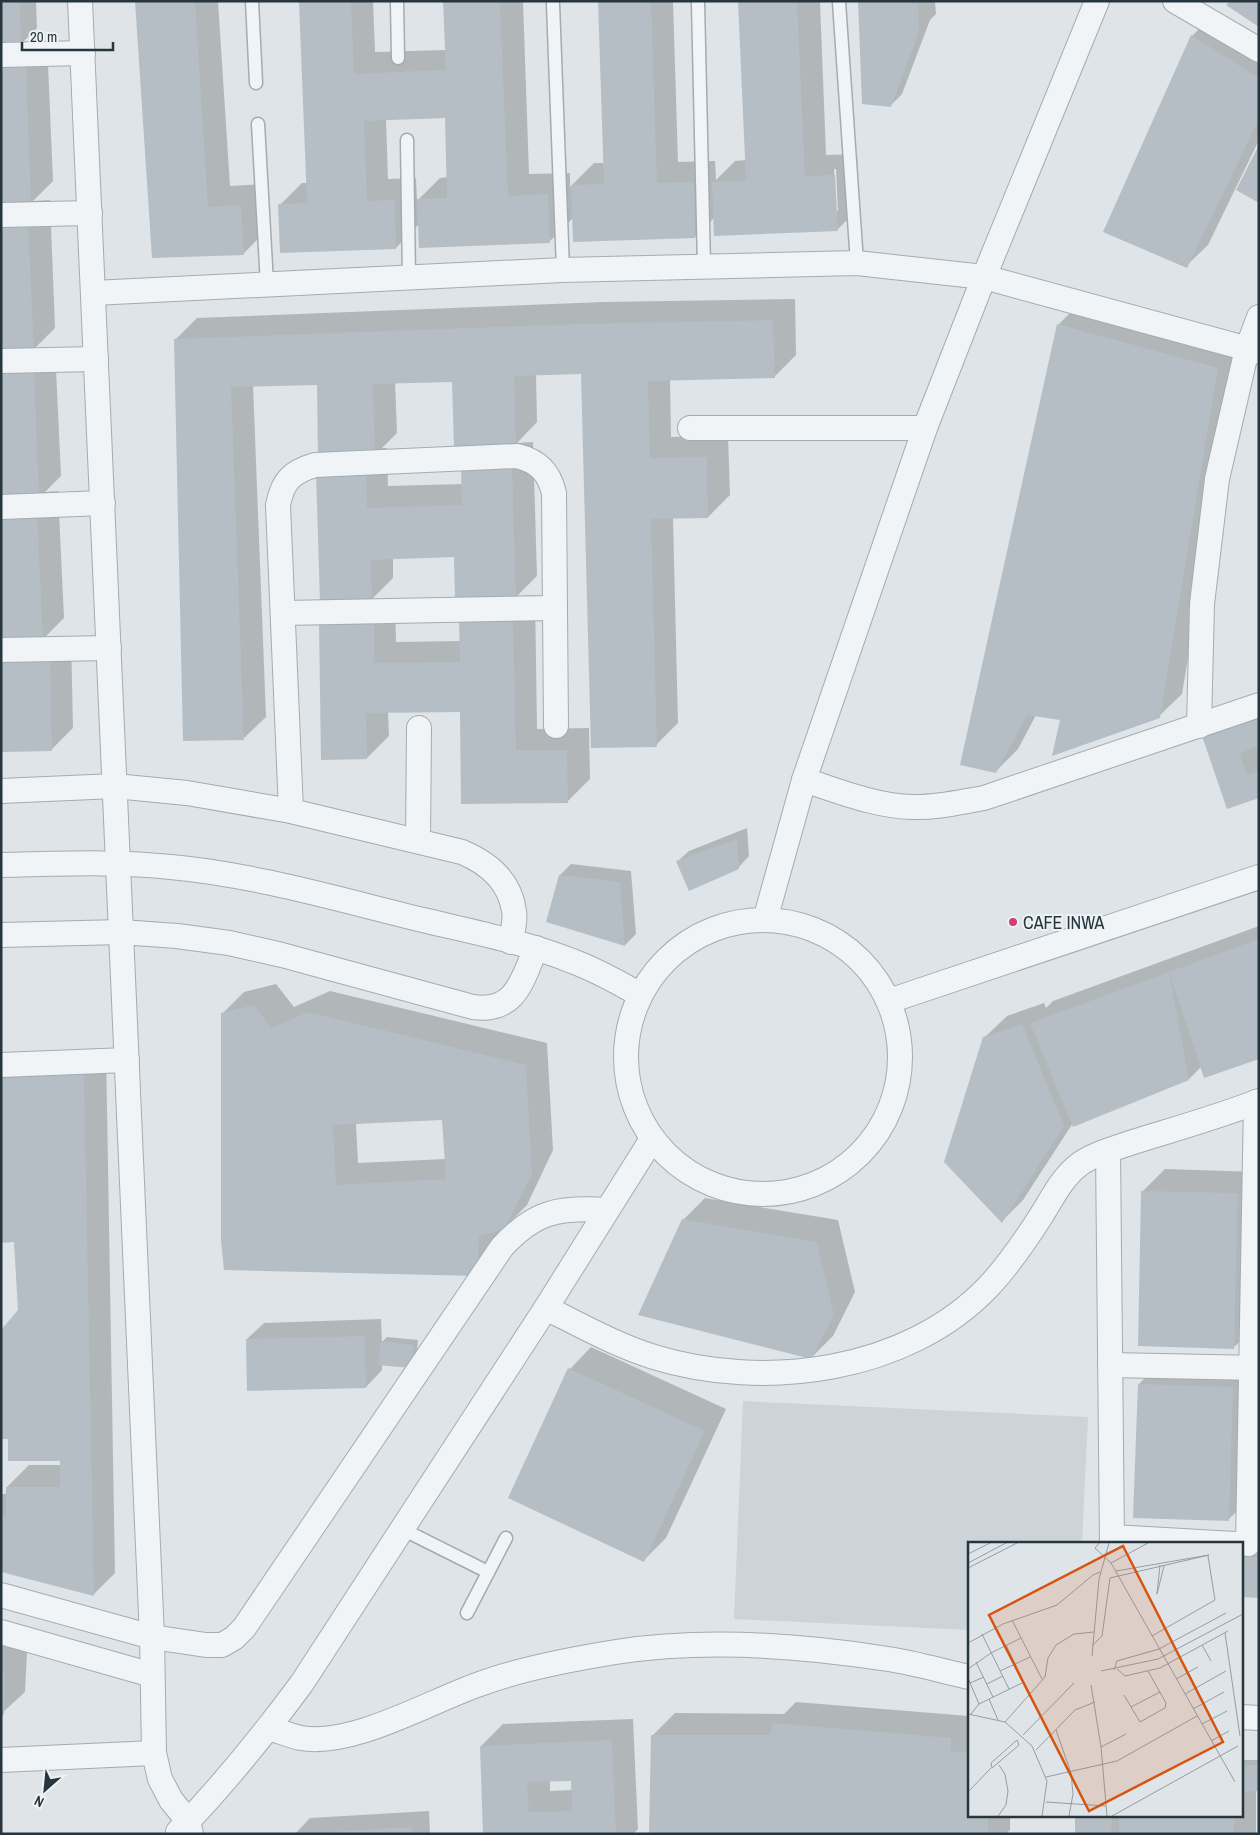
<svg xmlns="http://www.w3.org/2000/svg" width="1260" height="1835" font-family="'Archivo Narrow',sans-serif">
<rect width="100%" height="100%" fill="#dee4e8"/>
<polygon fill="#ccd4da" points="743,1401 1088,1417 1082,1544 969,1544 969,1630 734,1619"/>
<g fill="#0003" fill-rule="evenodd">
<polygon points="1,1 36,1 37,28 23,42 47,41 53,181 33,201 50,200 55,328 34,349 55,348 61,476 45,492 58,491 64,618 45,637 71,637 73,728 51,750 1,351"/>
<polygon points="137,1 218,1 230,186 262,184 265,232 243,254 153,257"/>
<path d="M300,1H373L375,52L446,50L444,1H523L529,174L570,173V187L594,163H605L599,1H673L678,162L715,161L716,180L735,161L746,160L740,1H820L826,155L857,154L859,208L837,230L714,218L695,237L573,218L549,242L419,224L396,248L280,205L302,183H307ZM446,117L448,177L440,178L417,201L416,178L388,179L386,119ZM834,169H836L838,211H836Z"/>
<polygon points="859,1 935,1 936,14 930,20 902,94 891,105"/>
<polygon points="1214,14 1259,43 1259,140 1208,245 1186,266 1105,231 1192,36"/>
<path d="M795,299L796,355L774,377L670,379L671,437L728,435L730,495L708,517L673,518L678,723L656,745L583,372L536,374L537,422L517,443L533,442L537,576L517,596L535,595L537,729L589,728L590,779L568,801L461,711L388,712L389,736L367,758L332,456L318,384L253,385L266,717L244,738L175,340L197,318L603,302ZM454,381L463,484L388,486L387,448H382L397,433L395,382ZM455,556L461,641L396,642L395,601H370L393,578V558Z"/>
<polygon points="1080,303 1240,346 1182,694 1159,716 1036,715 1018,749 996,771 1058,325"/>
<polygon points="1259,707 1259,797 1228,808 1220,720"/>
<polygon points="747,828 749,856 738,868 677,862 689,851"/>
<polygon points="571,864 631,871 636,934 625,945 560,875"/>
<polygon points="1259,926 1259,1058 1202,1066 1189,1079 1073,1123 1023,1200 1002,1221 984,1038 1007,1016 1044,1003 1046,1008 1053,1001"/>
<path d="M276,984L294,1007L330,991L547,1043L553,1150L527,1205L504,1228L500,1229L499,1253L477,1275L226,1269L222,1014L244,992ZM443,1119L446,1159L358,1163L356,1123Z"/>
<polygon points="106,1050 115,1573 93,1595 1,1570 1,1494 7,1494 7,1487 29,1465 61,1465 61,1459 20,1310 16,1240 1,1241 1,1060"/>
<polygon points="1165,1169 1259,1172 1256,1326 1234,1347 1143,1191"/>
<polygon points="705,1198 838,1220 855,1292 833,1336 811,1358 683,1220"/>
<polygon points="381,1319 382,1342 387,1337 418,1340 416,1362 382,1364 382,1370 366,1387 247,1339 264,1323"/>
<polygon points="591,1347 726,1409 666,1538 644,1560 570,1369"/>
<polygon points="1161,1362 1255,1366 1250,1498 1228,1520 1139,1384"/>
<polygon points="1241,1546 1259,1546 1259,1597 1241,1596"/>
<polygon points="1,1644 27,1652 25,1692 1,1714"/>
<polygon points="796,1702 969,1716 969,1816 1010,1816 1010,1830 1006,1834 650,1834 653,1735 675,1713 784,1714"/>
<path d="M633,1719L638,1829L633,1834H485L481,1746L503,1724ZM573,1779V1790L550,1791V1780Z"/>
<polygon points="1241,1760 1259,1760 1259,1790 1256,1790 1256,1834 1076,1834 1076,1816 1241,1816"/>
<polygon points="429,1811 430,1834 295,1834 310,1818"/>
</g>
<g fill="#b5bec5" fill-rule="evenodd">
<polygon points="1,1 20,1 21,46 1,47"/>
<polygon points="135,1 195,1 208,207 241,205 244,255 152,258"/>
<polygon points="299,1 351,1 354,74 446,70 443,1 500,1 508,196 548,194 550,243 419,248 417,199 447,198 445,118 364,121 367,201 395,200 396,249 280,253 278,204 307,203"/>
<polygon points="598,1 651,1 657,183 694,182 695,238 573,242 571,185 604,184"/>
<polygon points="738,1 797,1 805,176 835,175 838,231 714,236 712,182 746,181"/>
<polygon points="858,1 918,1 919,32 891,107 862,104"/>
<polygon points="1230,1 1259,1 1259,27 1226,5"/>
<polygon points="1191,35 1259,78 1259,119 1187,268 1103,232"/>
<polygon points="26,62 31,204 1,205 1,63"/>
<polygon points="1259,145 1259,203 1236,190"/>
<polygon points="28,221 34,351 1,352 1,222"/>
<polygon points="773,320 775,378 648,381 650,458 707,457 708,518 651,519 657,747 591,748 581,374 514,376 516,445 454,447 452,382 373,384 375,456 318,458 317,385 231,387 244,740 183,741 174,339 580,324"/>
<polygon points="1057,324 1218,368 1160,718 1052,756 1060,720 1027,715 996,773 960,765"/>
<polygon points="34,369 39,499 1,500 1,370"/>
<polygon points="512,464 516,599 455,600 454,557 371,560 372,601 320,603 316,471 366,469 367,508 462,505 461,465"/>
<polygon points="37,512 43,642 1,643 1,514"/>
<polygon points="513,617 516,750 567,750 568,803 461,804 460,712 366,713 367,759 321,760 319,623 374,622 374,663 460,662 459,618"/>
<polygon points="50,658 52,751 1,752 1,659"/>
<polygon points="1259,717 1259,746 1240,753 1247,775 1259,771 1259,798 1227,809 1202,736"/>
<polygon points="737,839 739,869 689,891 676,861"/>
<polygon points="559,875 620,882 625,946 546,922"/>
<polygon points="1259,939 1259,1059 1204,1078 1169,972"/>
<polygon points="1169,972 1189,1080 1073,1127 1030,1023"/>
<path d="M254,1005L271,1028L308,1012L526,1065L532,1173L505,1229L479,1236L477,1276L224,1270L221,1241V1013ZM442,1120L446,1179L336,1185L333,1125Z"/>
<polygon points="1022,1024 1064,1126 1002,1223 944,1162 983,1037"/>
<polygon points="84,1072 94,1596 1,1572 1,1516 6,1516 6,1487 60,1487 60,1461 8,1461 8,1439 1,1439 1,1330 18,1310 14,1242 1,1243 1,1079"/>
<polygon points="1141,1191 1238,1193 1234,1349 1138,1346"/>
<polygon points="682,1219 817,1242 834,1315 811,1359 638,1315"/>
<polygon points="365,1336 366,1388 247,1391 246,1339"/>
<polygon points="381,1341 414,1345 411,1368 378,1365"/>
<polygon points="568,1368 705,1431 644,1562 508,1498"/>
<polygon points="1138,1384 1233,1387 1229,1521 1133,1518"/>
<polygon points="1241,1557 1259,1557 1259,1598 1241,1597"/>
<polygon points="1,1673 5,1674 4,1715 1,1716"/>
<polygon points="773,1723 951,1738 951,1751 969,1753 969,1816 988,1816 988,1834 649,1834 651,1735 770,1735"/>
<path d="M612,1740L616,1834H483L480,1746ZM571,1781L572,1811L529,1812L527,1782Z"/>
<polygon points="1241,1765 1259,1765 1259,1791 1241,1792"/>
<polygon points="1075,1816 1112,1816 1111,1834 1075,1834"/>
<rect x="1119" y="1816" width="115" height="18"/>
<polygon points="412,1827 413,1834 331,1834 331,1832"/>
</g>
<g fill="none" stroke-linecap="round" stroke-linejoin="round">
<g stroke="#a3acb2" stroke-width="15">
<g id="lane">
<polyline points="252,1 256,83"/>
<polyline points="397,1 398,58"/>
<polyline points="839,2 857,263"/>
<polyline points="698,3 704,266"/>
<polyline points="553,4 563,270"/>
<polyline points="258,124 267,284"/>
<polyline points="407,140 409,279"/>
<polyline points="402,1529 488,1572"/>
<polyline points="467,1613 506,1538"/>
</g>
</g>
<g stroke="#a3acb2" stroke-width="26">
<g id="street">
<polyline points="80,1 152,1637 154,1753 160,1779 171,1800 188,1821 191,1834"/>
<polyline points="1175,1 1259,50"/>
<polyline points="1,55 83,53"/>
<polyline points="1,215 90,213"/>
<polyline points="93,293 563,270 857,263 984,277 1259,352"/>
<polyline points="1,361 96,359"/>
<polyline points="690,428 925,428"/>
<polyline points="1,507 103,503"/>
<polyline points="283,613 555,608"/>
<polyline points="1,650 109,648"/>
<polyline points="1199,726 1202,604 1217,479 1247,349 1259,317"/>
<path d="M804,780C839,791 875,806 912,807C936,808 960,802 984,798L1259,705"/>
<path d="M1,791L115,786L187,793L291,811L462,852C488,863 510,881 514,911C516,920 512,932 511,942"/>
<path d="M291,811L278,505C283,480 292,472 315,465L517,456C538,461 549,472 554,493L556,726"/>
<polyline points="418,841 419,728"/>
<path d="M1,865C58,864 115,861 171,867C257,875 340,900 423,920C473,932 525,942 572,961C596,970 618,982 640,995"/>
<polyline points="765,920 804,780 925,428 984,277 1097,1"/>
<circle cx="763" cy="1057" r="137"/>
<path d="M1,935L121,932L177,936L229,943L282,955L473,1007C516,1013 522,980 536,948"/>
<polyline points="889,1001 1259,877"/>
<polyline points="1,1065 127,1060"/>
<polyline points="1108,1151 1112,1544"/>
<path d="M546,1308C582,1326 616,1345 654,1357C764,1391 908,1372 989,1286C1009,1265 1025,1241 1041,1216C1052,1199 1062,1177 1080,1164C1093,1154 1117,1148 1133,1142C1175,1129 1218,1117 1259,1101"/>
<polyline points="1110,1365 1259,1368"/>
<polyline points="1112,1537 1235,1544"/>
<polyline points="1248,1544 1256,1102"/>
<path d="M1,1595L152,1637L206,1645H222L234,1638L244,1628L502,1247C535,1211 559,1207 607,1210"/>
<polyline points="1,1632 152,1675"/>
<polyline points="1241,1717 1259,1718"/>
<path d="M269,1728C279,1731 291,1736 301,1738C352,1747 429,1702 477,1685C519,1669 572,1659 616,1652C706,1638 799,1645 888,1659C915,1663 942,1671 969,1677"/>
<polyline points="1,1760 154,1753"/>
<path d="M178,1832C224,1784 263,1736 302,1683L546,1308L652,1139"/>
</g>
</g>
<use href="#lane" stroke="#f0f4f6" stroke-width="12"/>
<use href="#street" stroke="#f0f4f6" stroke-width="24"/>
</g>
<circle fill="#d03f77" stroke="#edf2f5" stroke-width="2" cx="1013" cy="922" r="5"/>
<g text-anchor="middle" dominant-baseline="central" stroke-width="4" stroke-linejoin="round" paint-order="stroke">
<g font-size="18" fill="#27353f" stroke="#edf2f5" text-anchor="start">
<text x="1023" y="922">CAFE INWA</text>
</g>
</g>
<g transform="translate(968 1542)">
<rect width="275" height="275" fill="#dee4e8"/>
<path fill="none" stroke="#959ea4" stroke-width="1" d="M131,1L127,6L143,21L267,240M0,12L22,1M0,21L38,1M143,21L180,1M192,23L189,52L196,24M0,26L49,1M44,78L74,137M257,91L272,194M14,92L41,147M184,94L247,58L240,14M0,101L35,82L89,63L125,33L132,30M38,103L61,151M234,103L243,119M124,104L134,94L142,36L241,13L148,29M124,114L131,37L141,1M8,120L25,155M0,127L23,111L53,96M149,127L157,134L192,126L260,89M146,128L149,119L191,107L258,71M32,129L62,115M133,129L190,117L275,72M0,136L11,162M208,137L230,125M2,141L16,135M19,142L35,134M123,143L133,205L139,274M217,152L258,129M156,153L172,180L197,166L198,161L180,129M21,157L30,178M163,165L192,150M225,167L256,150M0,172L37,180L64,204L79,239L74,274M3,172L11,162L56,140M37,180L77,135L80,116L88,103L106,92L126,90M234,182L259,169M88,188L103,231L105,252L101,274M55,193L106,141M49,198L51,203L24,226L23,221ZM243,199L261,189M133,205L158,192M68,208L107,168L127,160M78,235L149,219L229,174M0,250L23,226M78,260L138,264M30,274L38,263L40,249L37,232L31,223M144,274L270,204"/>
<path fill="#d55511" fill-opacity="0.15" stroke="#d55511" stroke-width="2.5" d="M155,4L255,200L121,269L21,73Z"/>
<rect width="275" height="275" fill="none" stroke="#27353f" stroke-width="2.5"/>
</g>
<rect width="1260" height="1835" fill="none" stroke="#27353f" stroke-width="5"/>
<g transform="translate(45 1790) rotate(207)" stroke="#edf2f5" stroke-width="4" paint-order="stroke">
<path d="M0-4L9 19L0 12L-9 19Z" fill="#27353f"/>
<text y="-8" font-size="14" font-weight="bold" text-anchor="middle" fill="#27353f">N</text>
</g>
<path d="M22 42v8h91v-8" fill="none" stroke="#27353f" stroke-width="2.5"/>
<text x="30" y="42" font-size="15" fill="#27353f" stroke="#edf2f5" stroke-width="4" paint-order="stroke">20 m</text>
</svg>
